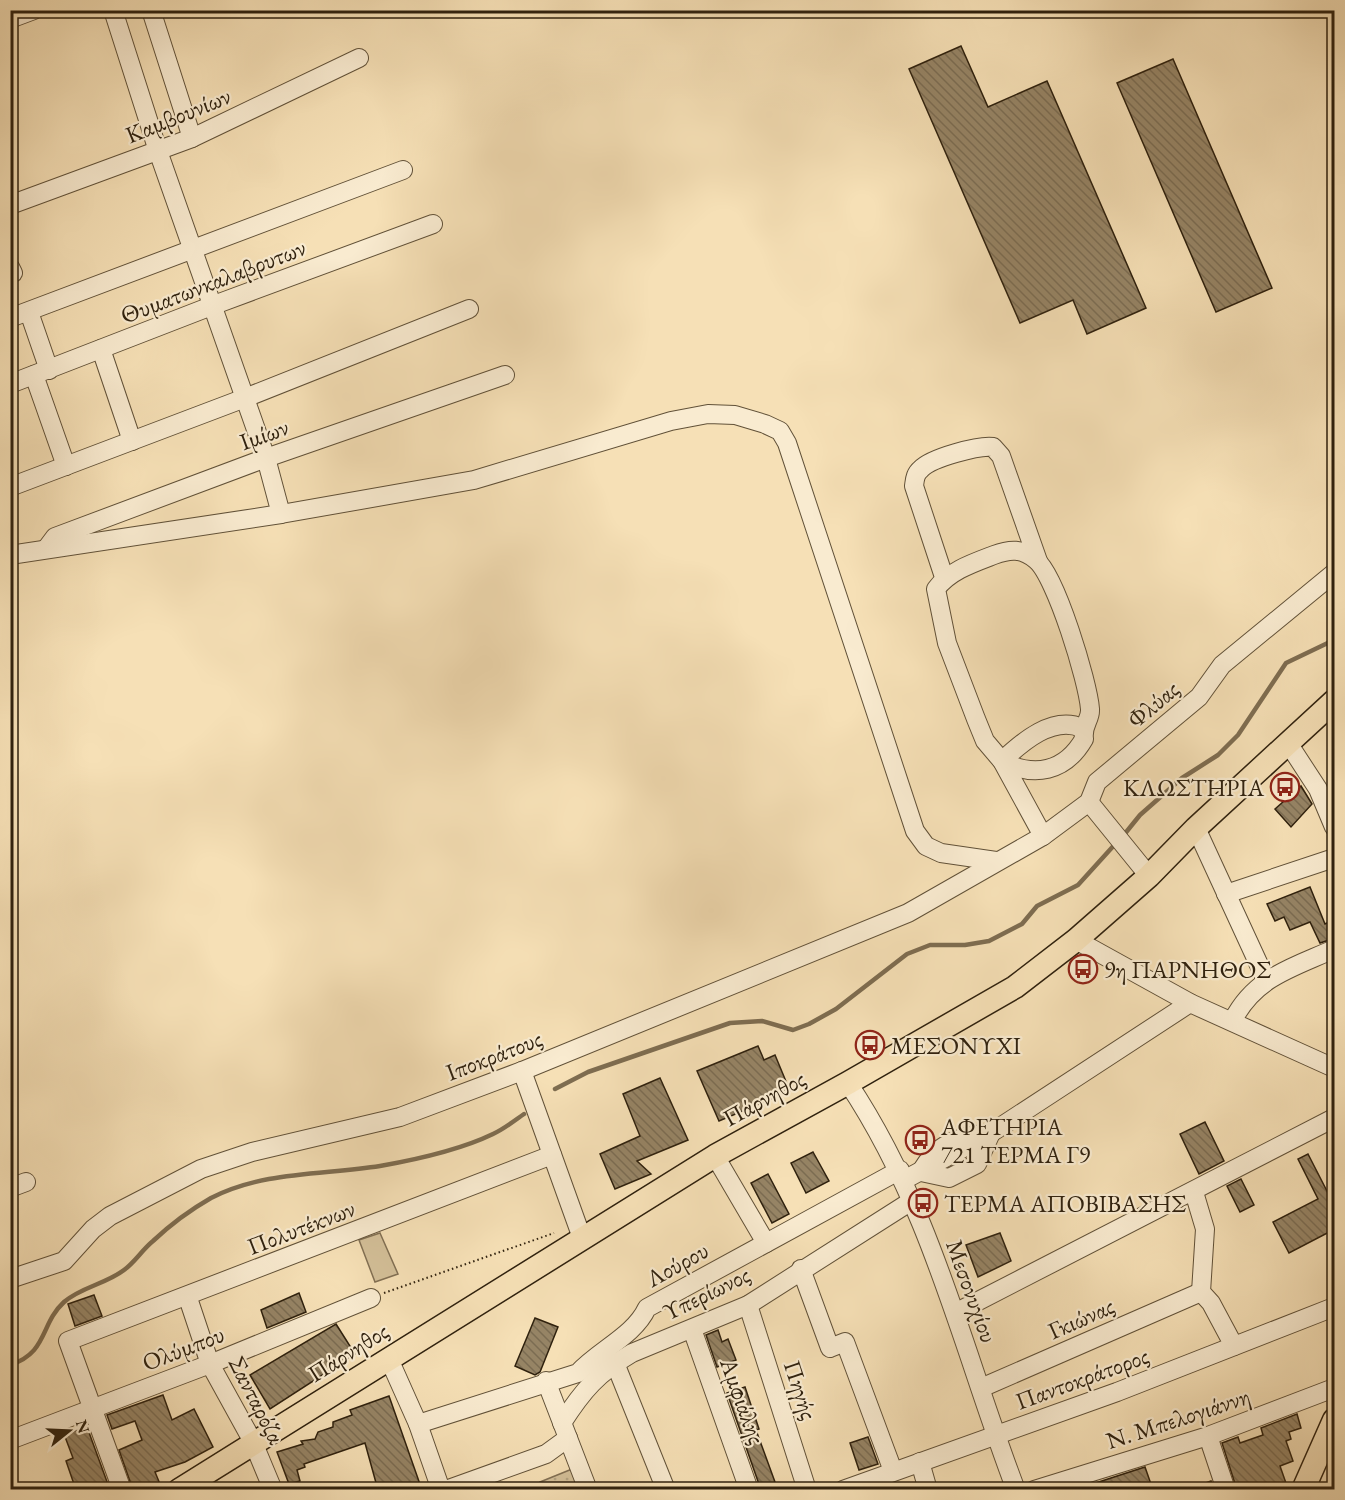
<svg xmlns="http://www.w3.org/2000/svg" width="1345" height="1500" font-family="'EB Garamond',serif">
<defs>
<pattern id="park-dots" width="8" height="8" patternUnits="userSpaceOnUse" patternTransform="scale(1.5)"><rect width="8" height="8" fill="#d4c099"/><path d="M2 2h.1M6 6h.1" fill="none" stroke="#b6a583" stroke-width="1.8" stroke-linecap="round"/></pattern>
<pattern id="building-back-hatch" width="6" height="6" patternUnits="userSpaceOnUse" patternTransform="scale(1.5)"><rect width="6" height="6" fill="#968465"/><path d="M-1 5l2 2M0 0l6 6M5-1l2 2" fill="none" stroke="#7b6c52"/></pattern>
</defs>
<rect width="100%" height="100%" fill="#f6e0b6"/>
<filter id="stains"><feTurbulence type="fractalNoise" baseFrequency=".00333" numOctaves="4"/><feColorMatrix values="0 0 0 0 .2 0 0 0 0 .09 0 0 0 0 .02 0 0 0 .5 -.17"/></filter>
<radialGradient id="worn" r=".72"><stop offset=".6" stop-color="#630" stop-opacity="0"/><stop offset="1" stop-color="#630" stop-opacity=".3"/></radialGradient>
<polygon fill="url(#park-dots)" stroke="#827054" stroke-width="1.5" points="572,1469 580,1489 543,1489 540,1482"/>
<polygon fill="#d4c099" stroke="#827054" stroke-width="1.5" points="380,1233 398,1274 375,1282 359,1240"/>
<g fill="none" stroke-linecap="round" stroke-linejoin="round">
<g stroke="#7e6d51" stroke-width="4.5">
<polyline points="1123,836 1140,815 1182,778 1218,755 1238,735 1286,663 1334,640"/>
<polyline points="555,1089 588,1072 730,1023 762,1021 793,1030 809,1024 836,1009 907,954 930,945 965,945 989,941 1022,924 1037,906 1078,885 1117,842"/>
<path d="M10,1365C48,1353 40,1324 64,1302C81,1287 106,1284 124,1270C135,1262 142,1250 153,1241C170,1225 190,1210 211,1198C264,1171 322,1175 380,1166C414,1160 462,1149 493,1134C504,1129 514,1121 524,1114"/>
</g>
</g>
<g fill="url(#building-back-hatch)" stroke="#2f210e" stroke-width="1.5">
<polygon points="961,46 988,107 1047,81 1146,308 1087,334 1073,300 1020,323 909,69"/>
<polygon points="1173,59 1272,288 1216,312 1117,83"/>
<polygon points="1301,786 1312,804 1291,827 1275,809"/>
<polygon points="1310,887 1325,924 1335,919 1335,938 1320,943 1310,922 1290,930 1284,917 1275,921 1267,904"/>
<polygon points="758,1046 764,1060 775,1055 790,1091 719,1121 697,1071"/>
<polygon points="660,1078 688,1140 637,1161 651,1174 615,1189 600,1154 640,1136 623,1094"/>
<polygon points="1205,1122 1224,1161 1199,1174 1180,1134"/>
<polygon points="813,1152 829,1181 806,1193 791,1163"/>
<polygon points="1308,1154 1328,1193 1335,1190 1335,1229 1289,1253 1273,1222 1318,1199 1298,1159"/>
<polygon points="768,1174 789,1214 772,1223 751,1183"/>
<polygon points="1241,1179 1254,1205 1240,1212 1227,1186"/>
<polygon points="1000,1233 1011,1261 978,1277 966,1245"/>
<polygon points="299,1293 306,1312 267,1328 261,1310"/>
<polygon points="94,1295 102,1316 75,1326 68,1304"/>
<polygon points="535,1318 558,1327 540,1372 535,1375 515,1366"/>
<polygon points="336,1324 355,1354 270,1409 250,1375"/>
<polygon points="718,1330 722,1342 728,1339 736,1360 717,1367 706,1335"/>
<polygon points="745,1387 759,1429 756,1430 775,1482 760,1487 727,1393"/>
<polygon points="163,1395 172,1420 194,1409 213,1447 185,1462 155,1472 160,1484 146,1490 133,1490 119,1450 142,1440 135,1421 112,1429 107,1415"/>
<polygon points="389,1396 422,1490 378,1490 365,1443 304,1464 305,1467 297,1470 300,1481 289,1484 277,1452 303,1444 301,1441 315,1439 318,1432 333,1427 333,1422 352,1415 350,1410"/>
<polygon points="1297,1414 1301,1428 1289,1432 1291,1439 1286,1441 1293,1461 1280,1466 1287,1486 1276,1490 1237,1490 1222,1443 1238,1437 1240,1443 1263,1435 1261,1428"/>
<polygon points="87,1427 110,1490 76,1490 66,1461 73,1458 64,1434"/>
<polygon points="868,1437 878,1464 859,1470 850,1443"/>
<polygon points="1145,1467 1153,1490 1074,1490"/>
<polygon points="1211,1481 1214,1490 1192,1490 1192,1488"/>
</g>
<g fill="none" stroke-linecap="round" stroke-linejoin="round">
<g stroke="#615138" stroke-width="20">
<g id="minor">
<polyline points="113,10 158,151 266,458 281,514"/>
<polyline points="151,10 192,138"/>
<polyline points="10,19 34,10"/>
<polyline points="10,205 192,138 359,58"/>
<polyline points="10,267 13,273"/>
<polyline points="29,312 49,370"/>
<polyline points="10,318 403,170"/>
<polyline points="101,349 132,441"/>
<polyline points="34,375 66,466"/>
<polyline points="10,384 214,305 433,224"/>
<polyline points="10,487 245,398 469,309"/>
<polyline points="46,549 55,537 266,458 505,375"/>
<polyline points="10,555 281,514 474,480 671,421 708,414 735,415 765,424 780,431 787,443 915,831 926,846 941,853 996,861"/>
<path d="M944,577L914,486C915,479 915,474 921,469C931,458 979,445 993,447L1001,456L1038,561"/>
<polyline points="1288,743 1318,789 1334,827"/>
<path d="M1002,761C1034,778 1065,772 1084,739C1082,724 1091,720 1090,709C1088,682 1056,576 1036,560C1022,548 1010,549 994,555C973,563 949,571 936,589L947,643L976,719L985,741L1002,761L1043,836"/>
<path d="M1002,761C1022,742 1053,715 1082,728"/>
<polyline points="1089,802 1149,876"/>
<polyline points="1196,828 1266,980"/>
<polyline points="1226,894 1334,858"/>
<polyline points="1076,940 1190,1003 1334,1068"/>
<path d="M1233,1020C1255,977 1292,968 1334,949"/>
<polyline points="522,1071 582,1238"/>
<path d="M848,1083C932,1209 963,1351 1016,1490"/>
<path d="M991,1133L977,1164L949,1178L921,1172C936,1143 961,1136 991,1133Z"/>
<polyline points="715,1156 766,1243"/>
<polyline points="904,1180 991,1133 1190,1003"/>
<polyline points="10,1188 26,1182"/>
<polyline points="1194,1192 1205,1229 1201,1292 1211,1303 1234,1346"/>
<polyline points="801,1269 830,1348 845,1342 893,1471"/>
<polyline points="10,1279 64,1261 93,1229 110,1216 201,1169 252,1152 400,1117 522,1071 908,913 1043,836 1089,802 1097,782 1199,697 1222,665 1334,573"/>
<polyline points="188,1298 210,1364 253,1442 273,1490"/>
<polyline points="748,1305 807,1490"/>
<polyline points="955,1313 1334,1118"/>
<polyline points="692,1329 749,1490"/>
<polyline points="389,1359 418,1424 441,1490"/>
<polyline points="615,1363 666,1490"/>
<polyline points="546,1381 588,1490"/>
<polyline points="981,1388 1201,1292"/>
<path d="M562,1423C583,1390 598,1373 632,1353L748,1305L913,1200"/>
<path d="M418,1424L578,1373C599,1350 634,1336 647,1308L900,1170"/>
<polyline points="1208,1436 1226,1490"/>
<polyline points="10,1440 210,1364 371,1298"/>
<polyline points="920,1462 928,1490"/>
<polyline points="122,1490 68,1341 552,1155"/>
<polyline points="446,1490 546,1454 568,1438"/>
<polyline points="843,1490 1117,1392 1334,1307"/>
<polyline points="1034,1490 1208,1436 1334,1388"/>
</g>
</g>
<g stroke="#2f210e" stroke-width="25">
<g id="major">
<polyline points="179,1490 715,1156 848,1083 1015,987 1076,940 1149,876 1196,828 1334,701"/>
<polyline points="1303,1490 1334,1420"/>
</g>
</g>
<polyline stroke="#2f210e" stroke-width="2" stroke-dasharray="1.5 3" stroke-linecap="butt" points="384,1293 554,1233"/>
<use href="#minor" stroke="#f9ebd0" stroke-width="18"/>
<use href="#major" stroke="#f6e0b6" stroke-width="22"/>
</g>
<defs>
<g id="bus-ring" transform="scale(1.5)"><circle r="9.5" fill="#f9ebd0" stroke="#8f2418" stroke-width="1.5"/><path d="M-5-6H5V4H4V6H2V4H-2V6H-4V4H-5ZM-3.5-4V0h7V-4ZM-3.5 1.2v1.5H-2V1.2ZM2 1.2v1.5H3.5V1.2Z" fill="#8f2418"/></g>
</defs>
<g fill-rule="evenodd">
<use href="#bus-ring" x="1285" y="787"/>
<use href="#bus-ring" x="1083" y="969"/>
<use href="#bus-ring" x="870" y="1045"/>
<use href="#bus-ring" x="920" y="1140"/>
<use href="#bus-ring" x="923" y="1203"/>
</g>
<g text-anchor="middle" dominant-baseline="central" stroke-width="4.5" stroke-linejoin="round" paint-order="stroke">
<g font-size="24" fill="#2f210e" stroke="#f9ebd0">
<text transform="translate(178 115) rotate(-22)">Καμβουνίων</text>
<text transform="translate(213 281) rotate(-21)">Θυματωνκαλαβρυτων</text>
<text transform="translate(264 434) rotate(-20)">Ιμίων</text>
<text transform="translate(1153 704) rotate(-40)">Φλύας</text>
<text transform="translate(494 1055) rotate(-21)">Ιποκράτους</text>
<text transform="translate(764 1098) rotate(-29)">Πάρνηθος</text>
<text transform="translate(301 1227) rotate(-21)">Πολυτέκνων</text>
<text transform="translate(677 1264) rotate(-29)">Λούρου</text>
<text transform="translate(972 1291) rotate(70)">Μεσονυχίου</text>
<text transform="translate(706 1293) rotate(-26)">Υπερίωνος</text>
<text transform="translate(1081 1318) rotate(-24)">Γκιώνας</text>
<text transform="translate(183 1348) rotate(-21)">Ολύμπου</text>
<text transform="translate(348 1352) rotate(-32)">Πάρνηθος</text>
<text transform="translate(1082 1378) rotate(-20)">Παντοκράτορος</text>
<text transform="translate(801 1390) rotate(72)">Πηγής</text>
<text transform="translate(257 1400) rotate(63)">Σανταρόζα</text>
<text transform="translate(743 1401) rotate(70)">Αμφιάλης</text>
<text transform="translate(1178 1418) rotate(-18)">Ν. Μπελογιάννη</text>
</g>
<g font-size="24" fill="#2f210e" stroke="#f9ebd0" text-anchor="start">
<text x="1264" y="787" text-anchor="end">ΚΛΩΣΤΗΡΙΑ</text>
<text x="1104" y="969">9η ΠΑΡΝΗΘΟΣ</text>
<text x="891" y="1045">ΜΕΣΟΝΥΧΙ</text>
<text x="941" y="1126">ΑΦΕΤΗΡΙΑ<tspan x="941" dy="28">721 ΤΕΡΜΑ Γ9</tspan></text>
<text x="944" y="1203">ΤΕΡΜΑ ΑΠΟΒΙΒΑΣΗΣ</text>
</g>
</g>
<rect width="1345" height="1500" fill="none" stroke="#f6e0b6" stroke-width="36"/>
<rect x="12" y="12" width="1321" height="1476" fill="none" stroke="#2f210e" stroke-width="3"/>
<rect x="18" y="18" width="1309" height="1464" fill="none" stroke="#2f210e" stroke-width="1.5"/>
<g transform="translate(69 1431) rotate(72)" stroke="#f9ebd0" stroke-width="4.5" paint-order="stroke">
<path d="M0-4.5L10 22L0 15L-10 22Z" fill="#2f210e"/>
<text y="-9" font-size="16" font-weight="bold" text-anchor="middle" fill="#2f210e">N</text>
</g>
<rect width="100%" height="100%" filter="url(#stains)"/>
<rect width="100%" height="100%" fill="url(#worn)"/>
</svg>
